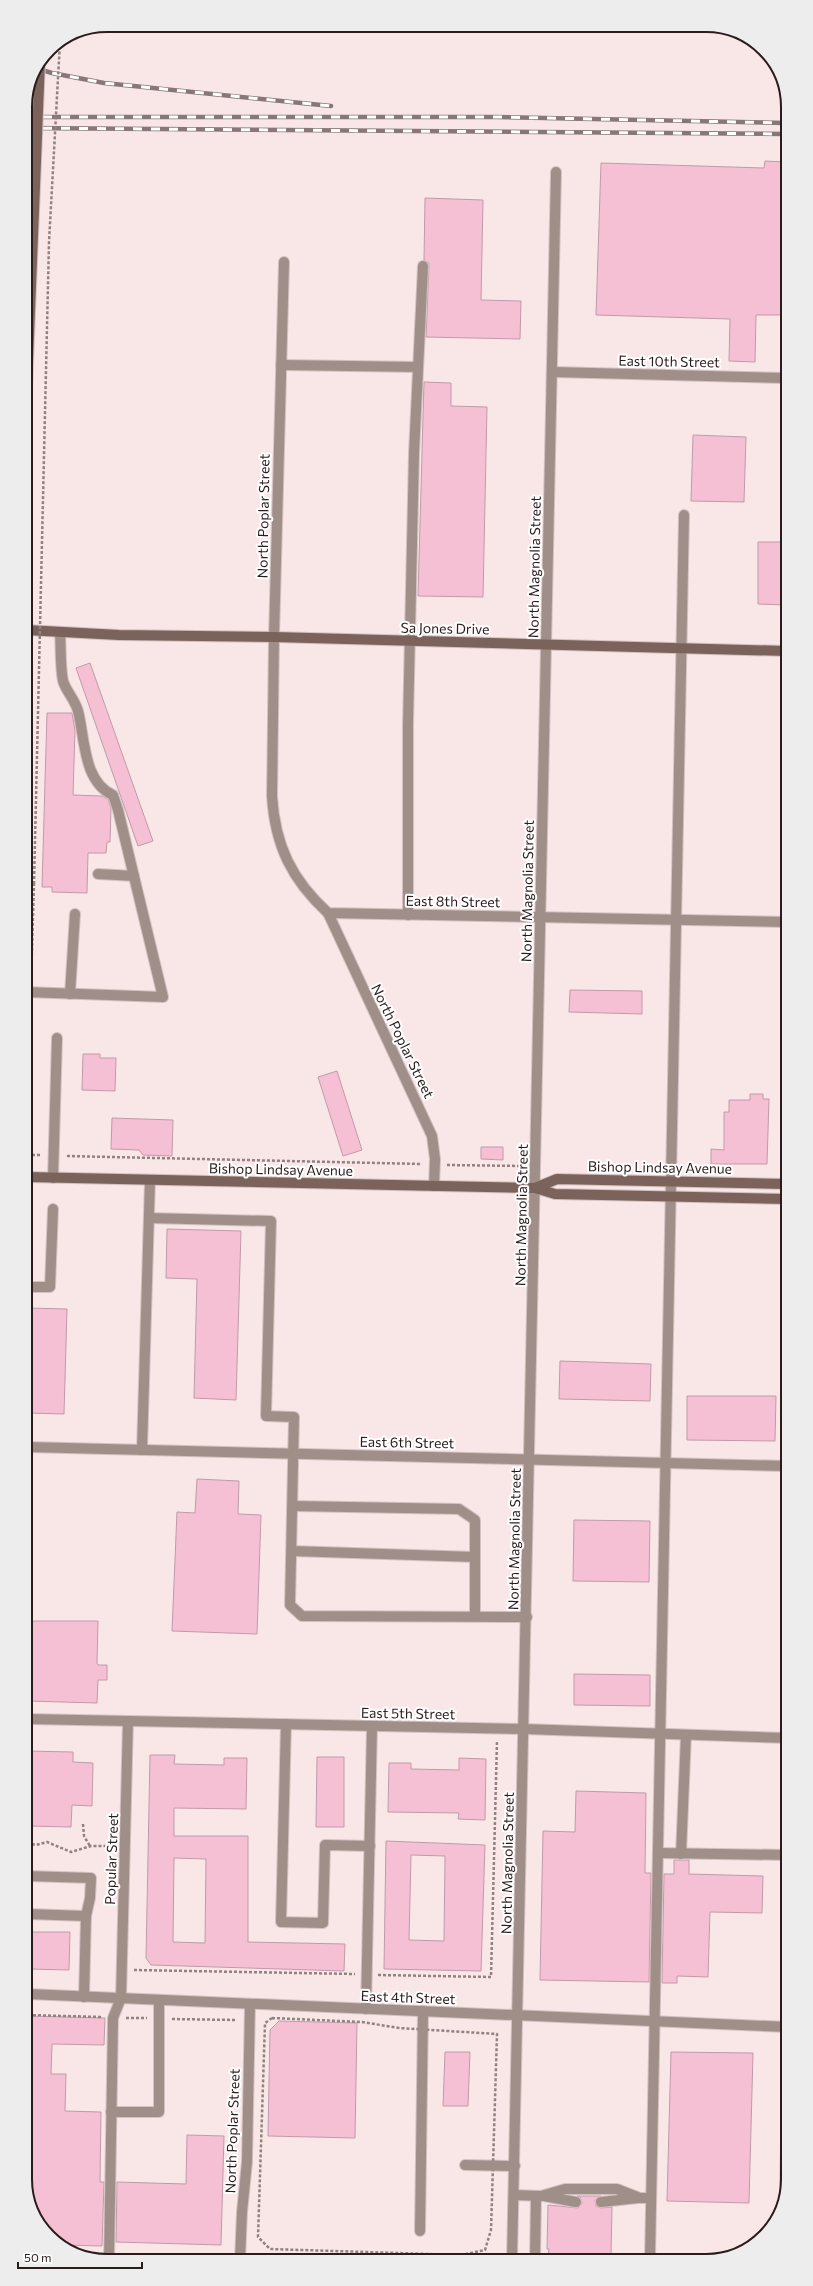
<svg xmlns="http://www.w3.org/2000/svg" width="813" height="2286" font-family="Commissioner,sans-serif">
<rect width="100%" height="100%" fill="#f9e7e7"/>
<g fill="#f5c0d3" stroke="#c19aa8" fill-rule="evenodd">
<polygon points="765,161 785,162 785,315 756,315 755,362 729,361 730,319 596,315 601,163 764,168"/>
<polygon points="425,198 483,200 481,300 521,301 520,339 426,337 429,266 429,263 424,260"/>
<polygon points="424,382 451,383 451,406 487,407 483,597 418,596"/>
<polygon points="693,435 746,437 744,502 691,501"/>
<polygon points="758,542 786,542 786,605 758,604"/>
<polygon points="90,663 153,841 138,846 76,668"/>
<polygon points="47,713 72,713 75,730 73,795 102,796 108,799 111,808 110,842 107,842 106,853 88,853 87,893 52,892 52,887 42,887"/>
<polygon points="570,990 642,991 642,1014 569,1012"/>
<polygon points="83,1054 100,1054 100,1058 116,1058 115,1091 82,1090"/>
<polygon points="337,1071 362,1150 343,1156 318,1077"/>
<polygon points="750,1094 763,1094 763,1099 769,1099 767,1164 711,1164 711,1149 724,1150 724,1112 729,1112 729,1100 750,1100"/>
<polygon points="112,1118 173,1120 172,1156 143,1155 139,1150 111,1149"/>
<polygon points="481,1147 503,1147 503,1160 481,1159"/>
<polygon points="167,1229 241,1231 236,1400 194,1398 197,1279 166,1278"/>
<polygon points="27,1308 67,1309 64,1414 27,1413"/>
<polygon points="560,1361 651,1364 650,1401 559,1399"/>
<polygon points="687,1396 776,1396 775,1441 687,1440"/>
<polygon points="197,1479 239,1481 238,1514 261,1515 257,1634 172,1631 177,1512 195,1513"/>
<polygon points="574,1520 650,1521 649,1582 573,1581"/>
<polygon points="27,1621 98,1621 97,1663 98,1665 107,1665 107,1680 98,1680 97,1703 27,1701"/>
<polygon points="574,1674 650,1675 650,1706 574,1705"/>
<polygon points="28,1751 73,1752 73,1762 93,1763 92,1806 72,1805 71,1827 27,1826"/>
<path d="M150,1755H175L174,1764L224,1765V1758H247L246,1809L174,1808V1836H248V1942L345,1944L344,1971L151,1965L146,1958ZM174,1858L206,1859L205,1943L173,1942Z"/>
<polygon points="317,1757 344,1757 344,1827 316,1827"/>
<polygon points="459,1758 486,1759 485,1820 458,1819 459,1813 388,1812 389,1763 411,1763 411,1769 459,1770"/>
<polygon points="576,1791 646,1793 645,1873 651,1873 649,1982 540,1980 543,1831 575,1832"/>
<path d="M386,1841L485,1845L481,1971L384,1969ZM411,1855L445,1856L444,1941L409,1940Z"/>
<polygon points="674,1860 689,1860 689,1874 763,1876 762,1913 710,1912 708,1977 677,1976 677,1983 662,1983 664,1874 674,1874"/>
<polygon points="28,1932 70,1932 69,1970 28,1969"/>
<polygon points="28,2016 105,2018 104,2045 52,2044 51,2074 66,2074 65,2111 101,2112 100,2182 104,2182 102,2246 63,2245 53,2241 28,2201"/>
<polygon points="279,2021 357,2023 355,2138 268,2136 270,2030"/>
<polygon points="445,2052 470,2052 468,2106 443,2106"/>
<polygon points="671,2052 753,2053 749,2203 667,2201"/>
<polygon points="187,2135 224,2136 221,2245 116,2242 117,2182 186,2184"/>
<polygon points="577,2196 601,2196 595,2200 596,2206 601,2208 612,2207 611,2256 548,2255 549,2249 547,2249 548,2205 578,2208 582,2203 580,2197"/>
</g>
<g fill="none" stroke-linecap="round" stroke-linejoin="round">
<g stroke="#d4c2c2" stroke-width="12">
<g id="lane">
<polyline points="98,874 134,876"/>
<polyline points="408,915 408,724 414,453 423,266"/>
<path d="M26,992L163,997L118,810L113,795C83,782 85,738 78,711C75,700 66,691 63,681C60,665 61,648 60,632"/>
<polyline points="70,994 75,914"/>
<polyline points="53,1178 57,1038"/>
<polyline points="149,1218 271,1221 266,1416 294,1417 290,1605 302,1616 527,1617"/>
<polyline points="27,1287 50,1287 53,1209"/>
<polyline points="142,1450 150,1180"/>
<polyline points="293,1506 459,1509 475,1520 475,1616"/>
<polyline points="292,1551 475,1557"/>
<polyline points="286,1724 281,1922 323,1923 325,1845 370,1846"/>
<polyline points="658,1853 788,1855"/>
<polyline points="681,1854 686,1735"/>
<polyline points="27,1876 91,1878 90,1898 86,1916 84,1997"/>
<polyline points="27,1914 86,1916"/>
<polyline points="366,2009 372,1726"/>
<polyline points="111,2112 159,2112 159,2000"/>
<polyline points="465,2165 515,2166"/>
<polyline points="514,2195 541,2196 565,2189 617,2189 640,2198 651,2198"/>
<polyline points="544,2196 576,2202"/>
<polyline points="601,2202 638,2198"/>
<polyline points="420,2231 423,2011"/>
<polyline points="650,2258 684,515"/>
<polyline points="535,2259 536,2196"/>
<polyline points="109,2261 113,2018 121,1998"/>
</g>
</g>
<g stroke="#d4c2c2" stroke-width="12">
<g id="street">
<path d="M284,262L274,637L272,796C275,846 292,880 328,913L786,922"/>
<polyline points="281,365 418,367"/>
<polyline points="553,372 786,378"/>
<polyline points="328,913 432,1136 435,1159 434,1186"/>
<polyline points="27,1447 787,1466"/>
<polyline points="27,1719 524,1729 787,1738"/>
<polyline points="28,1994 788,2027"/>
<polyline points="121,1998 128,1721"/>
<polyline points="785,2188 788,2066"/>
<polyline points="512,2259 556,172"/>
<polyline points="240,2260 242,2212 247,2162 250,2004"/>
</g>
</g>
<g stroke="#d4c2c2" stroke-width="12">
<g id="secondary">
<polyline points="26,630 119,635 274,637 786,651"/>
<polyline points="27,1177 535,1188 555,1194 787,1199"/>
<polyline points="535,1188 557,1179 787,1184"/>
</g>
</g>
<g stroke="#918181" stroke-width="2.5" stroke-dasharray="3 2" stroke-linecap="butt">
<polyline points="31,981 34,884"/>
<polyline points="27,1149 30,1004"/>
<polyline points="27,1155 42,1155"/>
<polyline points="67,1156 422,1164"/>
<polyline points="447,1165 522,1166"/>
<polyline points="83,1824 84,1836 90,1846"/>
<polyline points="27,1843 36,1845 47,1842 71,1852 91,1846 113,1846"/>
<polyline points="134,1970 355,1974"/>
<polyline points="378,1975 491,1977 497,1741"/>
<polyline points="28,2015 101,2017"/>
<polyline points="126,2018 147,2018"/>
<polygon points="272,2018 362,2022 399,2028 497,2034 491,2230 485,2250 461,2255 270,2249 258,2237 265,2023"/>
<polyline points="172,2019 235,2020"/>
<polyline points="547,2259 555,2259"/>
</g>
<use href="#lane" stroke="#a08f89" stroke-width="10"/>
<use href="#street" stroke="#a08f89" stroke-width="10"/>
<use href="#secondary" stroke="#7b635b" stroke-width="10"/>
<g stroke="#877777" stroke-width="4.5">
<g id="rail">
<polyline points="35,68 52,73 104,83 331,106"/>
<polyline points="25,117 496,117 785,123"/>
<polyline points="25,128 785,134"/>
</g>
</g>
<use href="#rail" stroke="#fff" stroke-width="3" stroke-dasharray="9" stroke-linecap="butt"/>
<g stroke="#d4c2c2" stroke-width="12" stroke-linecap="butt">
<polyline id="secondary-bridge" points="26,412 40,61"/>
</g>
<polyline stroke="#918181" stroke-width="2.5" stroke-dasharray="3 2" stroke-linecap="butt" points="34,884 49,242 60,42"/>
<use href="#secondary-bridge" stroke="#7b635b" stroke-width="10"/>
</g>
<g text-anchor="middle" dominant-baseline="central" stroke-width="4" stroke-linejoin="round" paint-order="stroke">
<g font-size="14" fill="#2b1c1c" stroke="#fff">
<text transform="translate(669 361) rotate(1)">East 10th Street</text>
<text transform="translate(263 516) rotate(-89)">North Poplar Street</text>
<text transform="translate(534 567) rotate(-89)">North Magnolia Street</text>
<text transform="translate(445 628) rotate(1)">Sa Jones Drive</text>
<text transform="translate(527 891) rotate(-89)">North Magnolia Street</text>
<text transform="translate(453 901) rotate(1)">East 8th Street</text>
<text transform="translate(403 1041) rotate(64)">North Poplar Street</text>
<text transform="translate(660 1167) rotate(1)">Bishop Lindsay Avenue</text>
<text transform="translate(281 1169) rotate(1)">Bishop Lindsay Avenue</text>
<text transform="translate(521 1215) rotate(-89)">North Magnolia Street</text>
<text transform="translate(407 1442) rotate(1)">East 6th Street</text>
<text transform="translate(514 1539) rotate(-89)">North Magnolia Street</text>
<text transform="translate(408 1713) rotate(1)">East 5th Street</text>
<text transform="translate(111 1859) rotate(-88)">Popular Street</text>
<text transform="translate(507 1863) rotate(-89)">North Magnolia Street</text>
<text transform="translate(408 1997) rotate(2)">East 4th Street</text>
<text transform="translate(232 2131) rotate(-88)">North Poplar Street</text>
</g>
</g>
<path d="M0 0H813V2286H0ZM107 32H706A75 75 0 0 1 781 107V2179A75 75 0 0 1 706 2254H107A75 75 0 0 1 32 2179V107A75 75 0 0 1 107 32Z" fill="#eeeded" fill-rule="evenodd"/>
<path fill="none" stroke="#2b1c1c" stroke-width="2" d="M107 32H706A75 75 0 0 1 781 107V2179A75 75 0 0 1 706 2254H107A75 75 0 0 1 32 2179V107A75 75 0 0 1 107 32Z"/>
<path d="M18 2262v6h124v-6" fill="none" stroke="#2b1c1c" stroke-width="2"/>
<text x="24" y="2262" font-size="12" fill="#2b1c1c" stroke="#ffffff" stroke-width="3" paint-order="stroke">50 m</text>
</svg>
